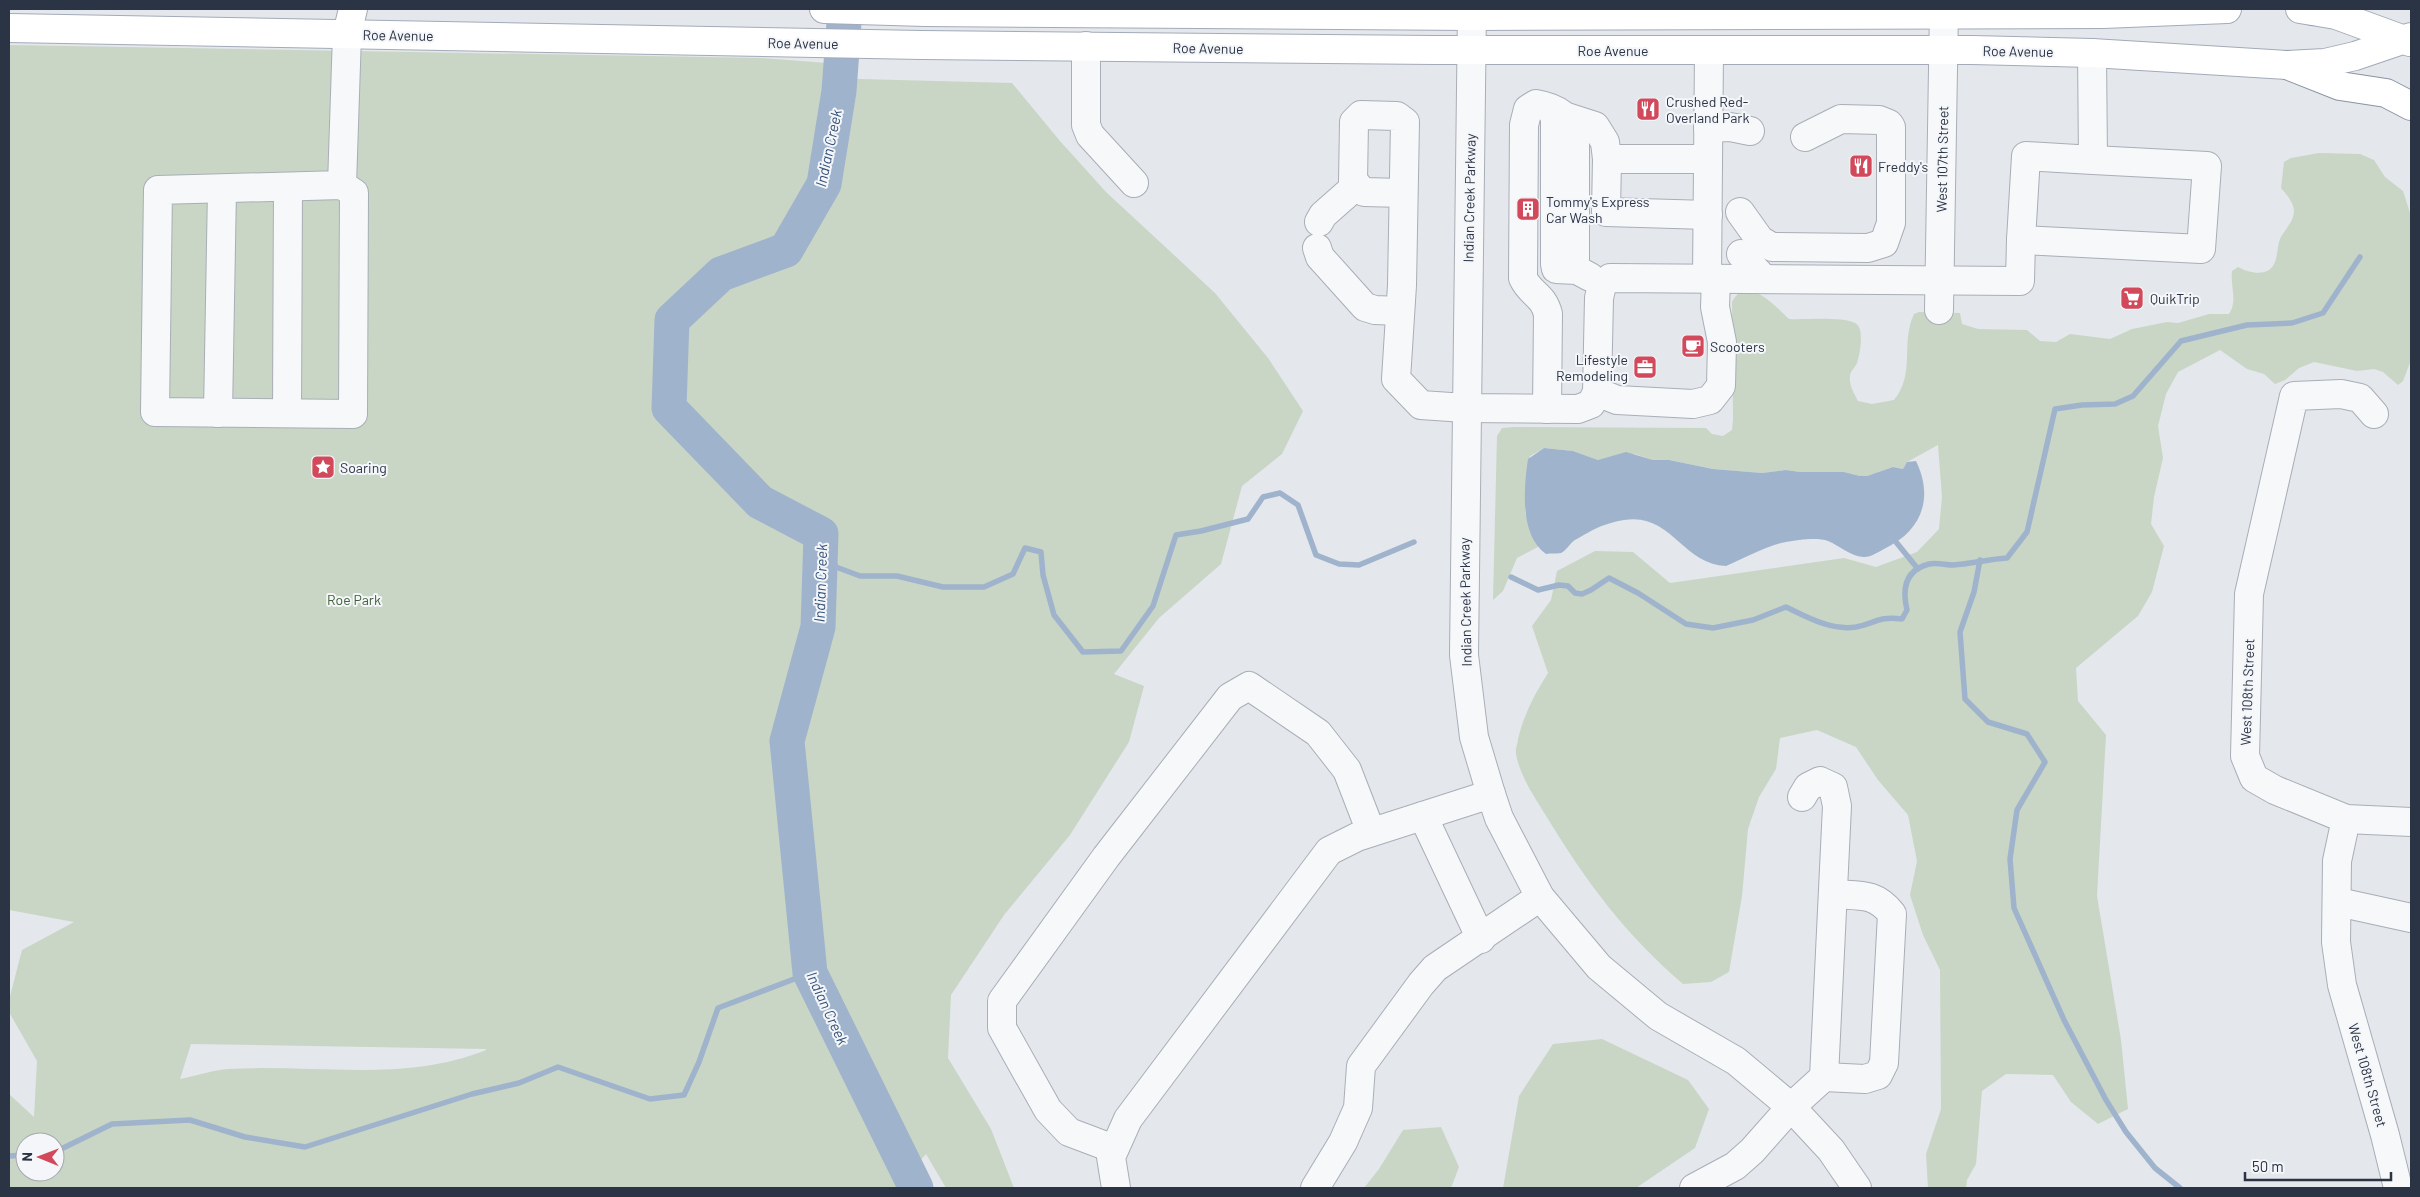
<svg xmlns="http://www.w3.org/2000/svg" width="2420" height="1197" font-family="Barlow,sans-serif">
<rect width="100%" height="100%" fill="#e4e7ec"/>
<g fill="#c9d6c5" fill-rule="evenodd">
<path d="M9,45L762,58L827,63L823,78L1012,83L1060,141L1106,192L1215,293L1268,358L1303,411L1282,454L1242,486L1221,564L1159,618L1114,674L1144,686L1129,742L1070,835L1004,915L951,995L948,1058L991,1129L1014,1188H946L926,1154L896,1188H9V1094L34,1117L37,1061L9,1012V1000L22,950L74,922L9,910ZM191,1044L486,1049V1050C405,1083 314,1064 229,1069C213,1070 196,1076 180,1079ZM25,1142H55V1172H25Z"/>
<path d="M2319,153L2360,154L2374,160L2385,177L2403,191L2411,216V360L2403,381L2398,385L2383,372L2374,369L2357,371L2314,362L2299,368L2285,380L2275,384L2264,374L2247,369L2220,350L2178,372L2166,394L2158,426L2163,458L2154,497L2151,524L2164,546L2152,592L2138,616L2076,668L2078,701L2106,735L2097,896L2121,1040L2128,1109L2098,1124L2071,1102L2053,1075L2006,1074L1982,1091L1976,1164L1967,1180L1966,1188H1928L1926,1154L1941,1109L1940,970L1923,935L1910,895L1917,861L1908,815L1878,780L1856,747L1817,730L1780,738L1776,769L1759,797L1748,829L1742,896L1729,972L1711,982L1683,984C1626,935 1587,883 1548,819C1536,799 1520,777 1516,754C1515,749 1518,743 1518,739C1524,714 1534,695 1548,673L1532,626L1551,600L1557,571L1595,551L1633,552L1670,583L1844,558L1876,567L1917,552L1939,529L1942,497L1938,445L1907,462L1903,469L1893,467L1867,476H1860L1844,472H1800L1786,470L1762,473L1713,469L1669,460H1653L1635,454L1598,460L1573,451L1544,448L1530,456L1525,513L1538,547L1517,558L1503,591L1493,600L1497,436L1502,428L1514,427L1706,428L1712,434L1723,436L1732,430L1733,419L1732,302C1747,273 1777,308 1789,319C1806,320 1840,316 1855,323C1865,327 1860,354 1857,363C1855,368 1850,371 1850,376C1849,386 1854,393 1858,401L1872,404L1894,400C1916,373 1900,344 1914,314L1919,312L1960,313L1962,324L1978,329L2027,330L2040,341L2056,342L2070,334L2110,339L2132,329L2167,322L2178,323L2209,314H2229C2238,301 2230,286 2232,271L2238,267C2249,273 2269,278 2275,262C2278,254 2277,247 2280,239C2284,230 2294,222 2294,211C2294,203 2286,194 2281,188L2284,162L2291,158Z"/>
<polygon points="1602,1039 1688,1080 1709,1109 1695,1148 1636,1188 1503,1188 1519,1096 1553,1044"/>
<polygon points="1441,1127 1459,1167 1451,1188 1364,1188 1379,1169 1403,1130"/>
</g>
<path fill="#9fb4cc" d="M1544,448L1573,451L1598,460L1626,452L1653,460H1669L1713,469L1762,473L1786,470L1800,472H1844L1860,476H1867L1893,467L1903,469L1907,462L1916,461C1934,498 1922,531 1884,549C1878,552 1870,558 1863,557C1850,556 1840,546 1828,541C1817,537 1798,540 1786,542C1770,544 1742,559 1726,566C1682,564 1671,512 1624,520C1601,524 1593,530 1575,540C1570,543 1566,551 1561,553C1556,554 1551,553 1546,554C1519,535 1524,487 1528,459Z"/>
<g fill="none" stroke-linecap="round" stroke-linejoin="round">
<g stroke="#9fb4cc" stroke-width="5.5">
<polyline points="821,542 836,567 860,576 897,576 943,587 984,587 1013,574 1025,548 1041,552 1043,575 1054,615 1083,652 1121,651 1153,606 1176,535 1201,531 1248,519 1263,497 1280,493 1298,505 1316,555 1339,564 1359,565 1414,542"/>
<polyline points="1896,542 1918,569"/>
<polyline points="1980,560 1974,592 1960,632 1965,699 1988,722 2027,734 2045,762 2017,810 2010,859 2014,908 2064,1020 2106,1100 2126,1132 2155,1168 2180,1188"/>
<path d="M1511,577L1538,590L1559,585L1568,586L1575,593L1582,594L1591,590L1609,578L1638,593L1686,624L1713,628L1753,620L1786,607C1807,617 1831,631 1856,627C1876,623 1878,616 1902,619L1907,610C1902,589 1905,570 1929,564C1937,562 1945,565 1953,565C1971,564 1989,559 2007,558L2027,532L2055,409L2082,405L2115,404L2133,396L2181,341L2247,325L2292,323L2323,313L2360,257"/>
<polyline points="55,1152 112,1124 190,1120 245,1137 305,1147 472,1094 519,1083 558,1067 650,1099 684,1095 699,1062 718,1008 810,973"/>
<polyline points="9,1156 25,1155"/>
</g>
<polyline stroke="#9fb4cc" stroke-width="35" points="845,9 839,91 824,184 786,250 721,274 672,320 669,408 760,502 821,534 818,627 787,741 810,973 916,1188"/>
<g stroke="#a9aeb7" stroke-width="30">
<g id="minor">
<polyline points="1472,9 1464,655 1474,737 1491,794 1499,818 1540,897 1599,967 1658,1016 1736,1061 1791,1107 1831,1150 1857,1188"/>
<polyline points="1086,46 1086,125 1090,135 1134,183"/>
<polyline points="2092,53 2093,160 2026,156 2021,240 2201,249 2207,166 2093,160"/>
<polyline points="1551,109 1555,118 1555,264 1556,269 1577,270 1590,277"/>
<polyline points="1567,117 1595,126 1605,142 1607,159"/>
<polyline points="1708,128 1730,127 1750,131"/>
<polyline points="342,185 158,190 155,412 353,414 354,193 342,185 347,34"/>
<polyline points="1403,193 1364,192 1353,182 1354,122 1361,115 1397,116 1405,122 1402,285 1396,379 1421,405 1465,408 1578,409 1591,404 1597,392 1599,298 1602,285 1610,278 2020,281 2021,240"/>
<polyline points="1740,212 1760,240 1772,247 1868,248 1884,243 1891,223 1891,127 1889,124 1879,120 1841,119 1805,137"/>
<polyline points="1708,215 1606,212 1607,159 1708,159"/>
<polyline points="1319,222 1323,215 1357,185"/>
<polyline points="1317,248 1320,257 1365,307 1375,310 1400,311"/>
<polyline points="1741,254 1763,278"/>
<polyline points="1707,278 1709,51"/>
<polyline points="1939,310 1944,9"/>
<polyline points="1597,392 1617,400 1693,404 1710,400 1721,386 1722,342 1715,307 1716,278"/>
<path d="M1547,409L1548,314C1543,294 1530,294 1523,278L1524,125L1528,109L1536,104C1554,107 1569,115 1575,133V264L1578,270"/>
<polyline points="218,413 222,189"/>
<polyline points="287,413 288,187"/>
<polyline points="2374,414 2360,398 2341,394 2294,396 2249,594 2245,756 2254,778 2275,790 2346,819 2411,822"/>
<polyline points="1423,816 1481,939"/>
<polyline points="2346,819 2337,861 2336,942 2342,985 2385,1135 2398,1188"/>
<polyline points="2338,902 2411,918"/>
<path d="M1824,1077L1865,1079L1878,1075L1884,1063L1892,914C1875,892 1859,896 1833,894"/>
<polyline points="1114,1149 1069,1132 1048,1110 1002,1028 1002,1001 1106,857 1230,697 1249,686 1318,733 1347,770 1371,832"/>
<polyline points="1116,1188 1111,1157 1128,1119 1329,851 1357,837 1491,794"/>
<polyline points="1315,1188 1343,1142 1358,1108 1361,1066 1421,984 1435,968 1540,897"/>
<polyline points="1694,1188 1735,1166 1752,1151 1791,1107 1824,1077 1837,806 1833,787 1820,781 1808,787 1802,797"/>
</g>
</g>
<g stroke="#a3abb8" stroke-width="30">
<g id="major">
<polyline points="824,9 925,12 1472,16 2103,14 2227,9"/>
<polyline points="2300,9 2336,15 2410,42"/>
<polyline points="9,28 922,45 1435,50 1972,50 2092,53 2287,65 2325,63 2355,56 2411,37"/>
<polyline points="347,34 353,9"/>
</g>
</g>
<g stroke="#8b94a3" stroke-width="30">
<g id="highway">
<polyline points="2314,11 2323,9"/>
<polyline points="2287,65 2340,86 2386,93 2411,106"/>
</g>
</g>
<use href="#minor" stroke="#f7f8fa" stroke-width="28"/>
<use href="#major" stroke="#fff" stroke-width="28"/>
<use href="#highway" stroke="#fff" stroke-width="28"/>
</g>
<defs>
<g id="restaurant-square" transform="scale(1.25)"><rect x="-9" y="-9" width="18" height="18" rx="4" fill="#d1495b" stroke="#f4f6f9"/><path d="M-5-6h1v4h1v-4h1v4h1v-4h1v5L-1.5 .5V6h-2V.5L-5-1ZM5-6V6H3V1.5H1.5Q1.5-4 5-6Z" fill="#fff"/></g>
<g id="building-square" transform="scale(1.25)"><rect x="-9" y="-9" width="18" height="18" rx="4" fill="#d1495b" stroke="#f4f6f9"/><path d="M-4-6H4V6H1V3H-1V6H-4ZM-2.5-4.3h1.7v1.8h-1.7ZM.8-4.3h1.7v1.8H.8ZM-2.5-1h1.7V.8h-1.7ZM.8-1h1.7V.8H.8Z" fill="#fff"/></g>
<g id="supermarket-square" transform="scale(1.25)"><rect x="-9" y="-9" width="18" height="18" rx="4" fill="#d1495b" stroke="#f4f6f9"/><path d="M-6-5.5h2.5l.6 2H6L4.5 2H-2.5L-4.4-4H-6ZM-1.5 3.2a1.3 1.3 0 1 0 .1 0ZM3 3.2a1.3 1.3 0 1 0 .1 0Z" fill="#fff"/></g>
<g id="cafe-square" transform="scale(1.25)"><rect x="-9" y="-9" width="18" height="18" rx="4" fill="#d1495b" stroke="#f4f6f9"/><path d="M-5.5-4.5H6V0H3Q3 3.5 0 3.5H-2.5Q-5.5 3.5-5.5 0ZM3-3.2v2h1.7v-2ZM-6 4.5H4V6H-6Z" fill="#fff"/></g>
<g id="office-square" transform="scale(1.25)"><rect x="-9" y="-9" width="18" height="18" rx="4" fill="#d1495b" stroke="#f4f6f9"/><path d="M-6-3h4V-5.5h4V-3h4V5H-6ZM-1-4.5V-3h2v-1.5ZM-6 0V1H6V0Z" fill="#fff"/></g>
<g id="sight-square" transform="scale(1.25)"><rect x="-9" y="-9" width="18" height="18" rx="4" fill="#d1495b" stroke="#f4f6f9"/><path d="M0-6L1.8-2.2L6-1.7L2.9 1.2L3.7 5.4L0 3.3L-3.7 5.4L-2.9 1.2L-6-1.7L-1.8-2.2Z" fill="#fff"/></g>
</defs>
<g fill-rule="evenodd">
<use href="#restaurant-square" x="1648" y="109"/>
<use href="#restaurant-square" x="1861" y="166"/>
<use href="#building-square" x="1528" y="209"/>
<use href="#supermarket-square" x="2132" y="298"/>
<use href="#cafe-square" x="1693" y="346"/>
<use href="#office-square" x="1645" y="367"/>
<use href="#sight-square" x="323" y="467"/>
</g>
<g text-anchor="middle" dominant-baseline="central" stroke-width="4" stroke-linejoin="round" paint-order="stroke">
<g font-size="14" fill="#2b3445" stroke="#f4f6f9">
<text transform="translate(398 35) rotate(1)">Roe Avenue</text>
<text transform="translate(803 43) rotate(1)">Roe Avenue</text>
<text transform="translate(1208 48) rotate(1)">Roe Avenue</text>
<text x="1613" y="50">Roe Avenue</text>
<text transform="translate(2018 51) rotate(1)">Roe Avenue</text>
<text transform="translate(1942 159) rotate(-89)">West 107th Street</text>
<text transform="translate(1469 198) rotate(-89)">Indian Creek Parkway</text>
<text transform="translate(1465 602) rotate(-91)">Indian Creek Parkway</text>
<text transform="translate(2247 692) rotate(-88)">West 108th Street</text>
<text transform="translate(2368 1075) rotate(74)">West 108th Street</text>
</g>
<g font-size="14" fill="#2b3445" stroke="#f4f6f9" text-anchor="start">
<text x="1666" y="101">Crushed Red-<tspan x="1666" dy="16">Overland Park</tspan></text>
<text x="1878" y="166">Freddy's</text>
<text x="1546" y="201">Tommy's Express<tspan x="1546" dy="16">Car Wash</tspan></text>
<text x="2150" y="298">QuikTrip</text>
<text x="1710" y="346">Scooters</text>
<text x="1628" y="359" text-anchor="end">Lifestyle<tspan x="1628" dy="16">Remodeling</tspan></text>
<text x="340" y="467">Soaring</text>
</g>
<g font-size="14" fill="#3f6138" stroke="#f4f6f9">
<text x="354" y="599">Roe Park</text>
</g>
<g font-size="15" font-style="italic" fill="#34527a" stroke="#f4f6f9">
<text transform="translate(828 148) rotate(-78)">Indian Creek</text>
<text transform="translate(820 583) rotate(-88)">Indian Creek</text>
<text transform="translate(828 1008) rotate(65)">Indian Creek</text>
</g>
</g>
<rect width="2420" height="1197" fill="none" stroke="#2b3445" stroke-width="20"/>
<g transform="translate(40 1157) rotate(271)"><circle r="24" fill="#f4f6f9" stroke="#a4a8b1"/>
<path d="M0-4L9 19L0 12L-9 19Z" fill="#d1495b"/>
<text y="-8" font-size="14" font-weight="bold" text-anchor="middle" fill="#2b3445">N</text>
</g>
<path d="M2245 1172v8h146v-8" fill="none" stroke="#2b3445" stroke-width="2.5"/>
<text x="2252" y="1172" font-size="15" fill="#2b3445" stroke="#f4f6f9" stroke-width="4" paint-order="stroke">50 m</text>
</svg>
